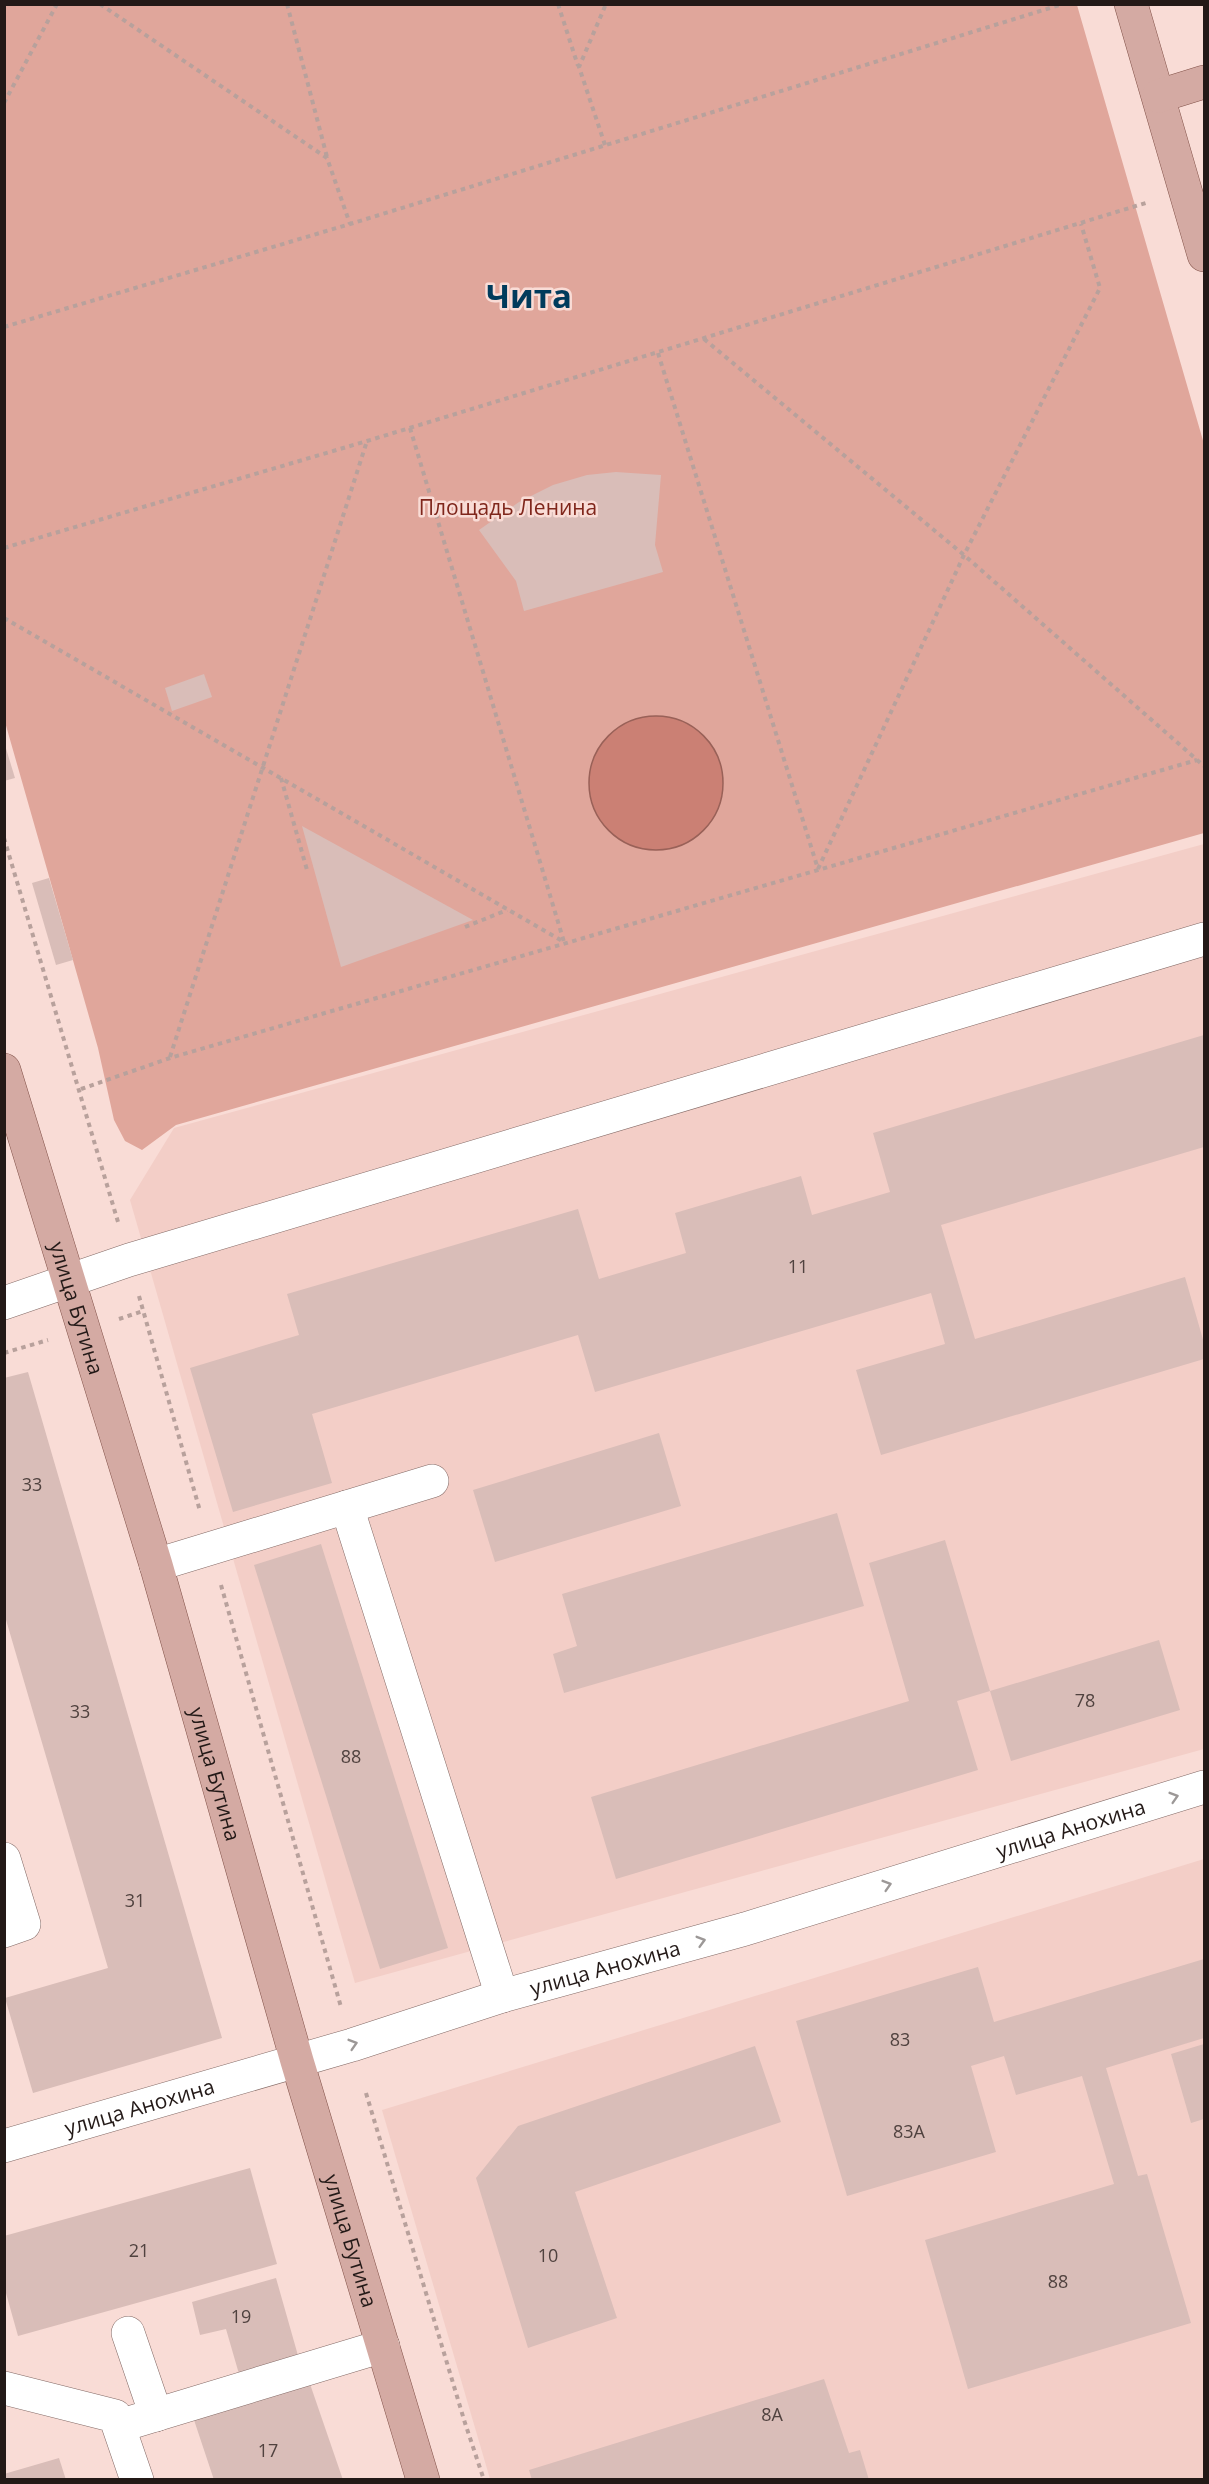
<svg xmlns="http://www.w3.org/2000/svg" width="1209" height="2484" font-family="'Open Sans',sans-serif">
<rect width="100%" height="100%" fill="#f9dcd6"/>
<g fill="#f3cec7">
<polygon points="1204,844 1204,1749 355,1983 130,1200 174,1128"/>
<polygon points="1204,1859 1204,2479 490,2479 382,2110"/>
</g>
<polygon fill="#e0a69b" points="5,5 1077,5 1204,444 1204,833 176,1125 142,1150 125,1141 114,1120 98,1048 5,722"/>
<circle fill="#cb8074" stroke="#996158" stroke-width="1.5" cx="656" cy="783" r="67"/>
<g fill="#d9bdb8">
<polygon points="616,472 661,475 655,545 663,572 524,611 516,581 479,530 519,502 553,485 587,475"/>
<polygon points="204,674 212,697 172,711 165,688"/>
<polygon points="4,742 15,778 4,781"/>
<polygon points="302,826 473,920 341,967"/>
<polygon points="49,878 73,960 56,965 32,883"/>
<polygon points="1204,1035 1204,1147 941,1225 975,1339 1185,1277 1204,1343 1204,1359 881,1455 856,1370 945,1344 931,1293 595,1392 578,1335 312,1414 332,1483 233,1512 190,1368 299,1335 287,1294 578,1209 599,1279 686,1253 675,1213 801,1176 812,1215 890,1192 873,1133"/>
<polygon points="28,1372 222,2038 33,2093 5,1998 108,1968 4,1613 4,1378"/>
<polygon points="659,1433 681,1506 495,1562 473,1490"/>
<polygon points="837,1513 864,1606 564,1693 553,1654 577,1646 562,1594"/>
<polygon points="945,1540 990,1691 957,1701 978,1770 616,1879 591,1797 909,1701 869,1563"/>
<polygon points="321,1544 448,1948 380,1969 254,1565"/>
<polygon points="1159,1640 1180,1710 1011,1761 990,1691"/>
<polygon points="1204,1959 1204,2038 1106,2068 1138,2176 1147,2174 1191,2323 968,2389 925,2240 1114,2184 1082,2076 1016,2095 1004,2056 971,2066 996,2152 847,2196 796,2021 978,1967 994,2022"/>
<polygon points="1204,2044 1204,2119 1191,2123 1171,2054"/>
<polygon points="755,2046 781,2122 575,2192 617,2318 528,2348 476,2178 518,2126"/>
<polygon points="250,2168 277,2264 18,2336 4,2286 4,2236"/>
<polygon points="276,2278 299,2359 239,2374 226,2329 200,2335 192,2302"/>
<polygon points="824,2379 849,2453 860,2450 869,2480 532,2480 529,2470"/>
<polygon points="309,2381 343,2480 214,2480 194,2420"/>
<polygon points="59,2458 66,2480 4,2480 4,2474"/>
</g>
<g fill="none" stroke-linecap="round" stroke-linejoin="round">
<g stroke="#836a66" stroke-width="34">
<g id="minor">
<polyline points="4,1303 129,1260 1204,939"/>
<polyline points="347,1507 502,1996"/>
<polyline points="156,1565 432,1481"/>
<polyline points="4,1859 24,1924 4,1931"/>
<path id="s1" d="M4,2146L352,2045L502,1996L745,1929L1204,1787"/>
<polyline points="128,2333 156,2415"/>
<polyline points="4,2388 115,2416 137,2480"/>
<polyline points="119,2426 383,2346"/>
</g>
</g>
<g stroke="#83534a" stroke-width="34">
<g id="major">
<polyline points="1131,4 1204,255"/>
<polyline points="1159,96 1204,82"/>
<path id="s2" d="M4,1070L156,1565L297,2061L423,2480"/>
</g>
</g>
<g stroke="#b8a19c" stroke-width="4" stroke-dasharray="4.5 4.5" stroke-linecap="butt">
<polyline points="100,4 327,158 350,224"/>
<polyline points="287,4 327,157"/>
<polyline points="558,4 578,66"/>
<polyline points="4,103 57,4"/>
<polyline points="605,145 579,67 606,4"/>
<polyline points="4,327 350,224 1063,4"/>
<polyline points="704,339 964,555 1204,766"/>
<polyline points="658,353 818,869"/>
<polyline points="410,428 564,942"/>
<polyline points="4,548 367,441 1149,202"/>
<polyline points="4,618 564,942"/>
<polyline points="281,778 307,870"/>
<polyline points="4,838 118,1222"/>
<polyline points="818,869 964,555 1100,288 1081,224"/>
<polyline points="465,927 507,910"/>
<polyline points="170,1057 367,441"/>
<polyline points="81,1089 170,1058 1197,760"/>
<polyline points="139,1296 200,1511"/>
<polyline points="119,1319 143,1311"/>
<polyline points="4,1353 48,1340"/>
<polyline points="221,1585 341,2007"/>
<polyline points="366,2093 465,2423 484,2480"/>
</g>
<use href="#minor" stroke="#fff" stroke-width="33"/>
<use href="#major" stroke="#d4aaa3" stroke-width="33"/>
</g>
<defs><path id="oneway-chevron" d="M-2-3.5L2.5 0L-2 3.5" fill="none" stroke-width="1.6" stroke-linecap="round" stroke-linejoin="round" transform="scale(1.5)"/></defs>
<g stroke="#9c9897">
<use href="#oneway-chevron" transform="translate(1174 1797) rotate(-17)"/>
<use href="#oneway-chevron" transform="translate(887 1885) rotate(-17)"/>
<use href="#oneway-chevron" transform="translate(701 1941) rotate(-16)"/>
<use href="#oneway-chevron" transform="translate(353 2044) rotate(-17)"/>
</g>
<g text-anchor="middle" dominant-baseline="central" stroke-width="5" stroke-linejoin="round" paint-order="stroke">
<g font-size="18" fill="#50423f">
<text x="798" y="1266">11</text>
<text x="32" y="1484">33</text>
<text x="1085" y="1700">78</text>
<text x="80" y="1711">33</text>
<text x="351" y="1756">88</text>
<text x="135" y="1900">31</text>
<text x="900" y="2039">83</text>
<text x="909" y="2131">83А</text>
<text x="139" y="2250">21</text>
<text x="548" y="2255">10</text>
<text x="1058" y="2281">88</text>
<text x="241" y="2316">19</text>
<text x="772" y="2414">8А</text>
<text x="268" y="2450">17</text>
</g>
<g font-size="21" fill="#7f261b" stroke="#f9dcd6">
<text x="508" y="507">Площадь Ленина</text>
</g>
<g font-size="21" fill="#231917" stroke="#f9dcd6">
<text stroke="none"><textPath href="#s2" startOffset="249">улица Бутина</textPath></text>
<text stroke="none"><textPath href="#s2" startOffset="735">улица Бутина</textPath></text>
<text stroke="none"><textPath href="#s1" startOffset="1113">улица Анохина</textPath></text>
<text stroke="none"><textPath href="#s1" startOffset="627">улица Анохина</textPath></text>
<text stroke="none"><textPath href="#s1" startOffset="141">улица Анохина</textPath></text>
<text stroke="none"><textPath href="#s2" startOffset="1221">улица Бутина</textPath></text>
</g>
<g font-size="33" font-weight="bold" fill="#003b5c" stroke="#f9dcd6">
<text x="529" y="295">Чита</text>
</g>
</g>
<rect width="1209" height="2484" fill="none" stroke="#231917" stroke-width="12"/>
</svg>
